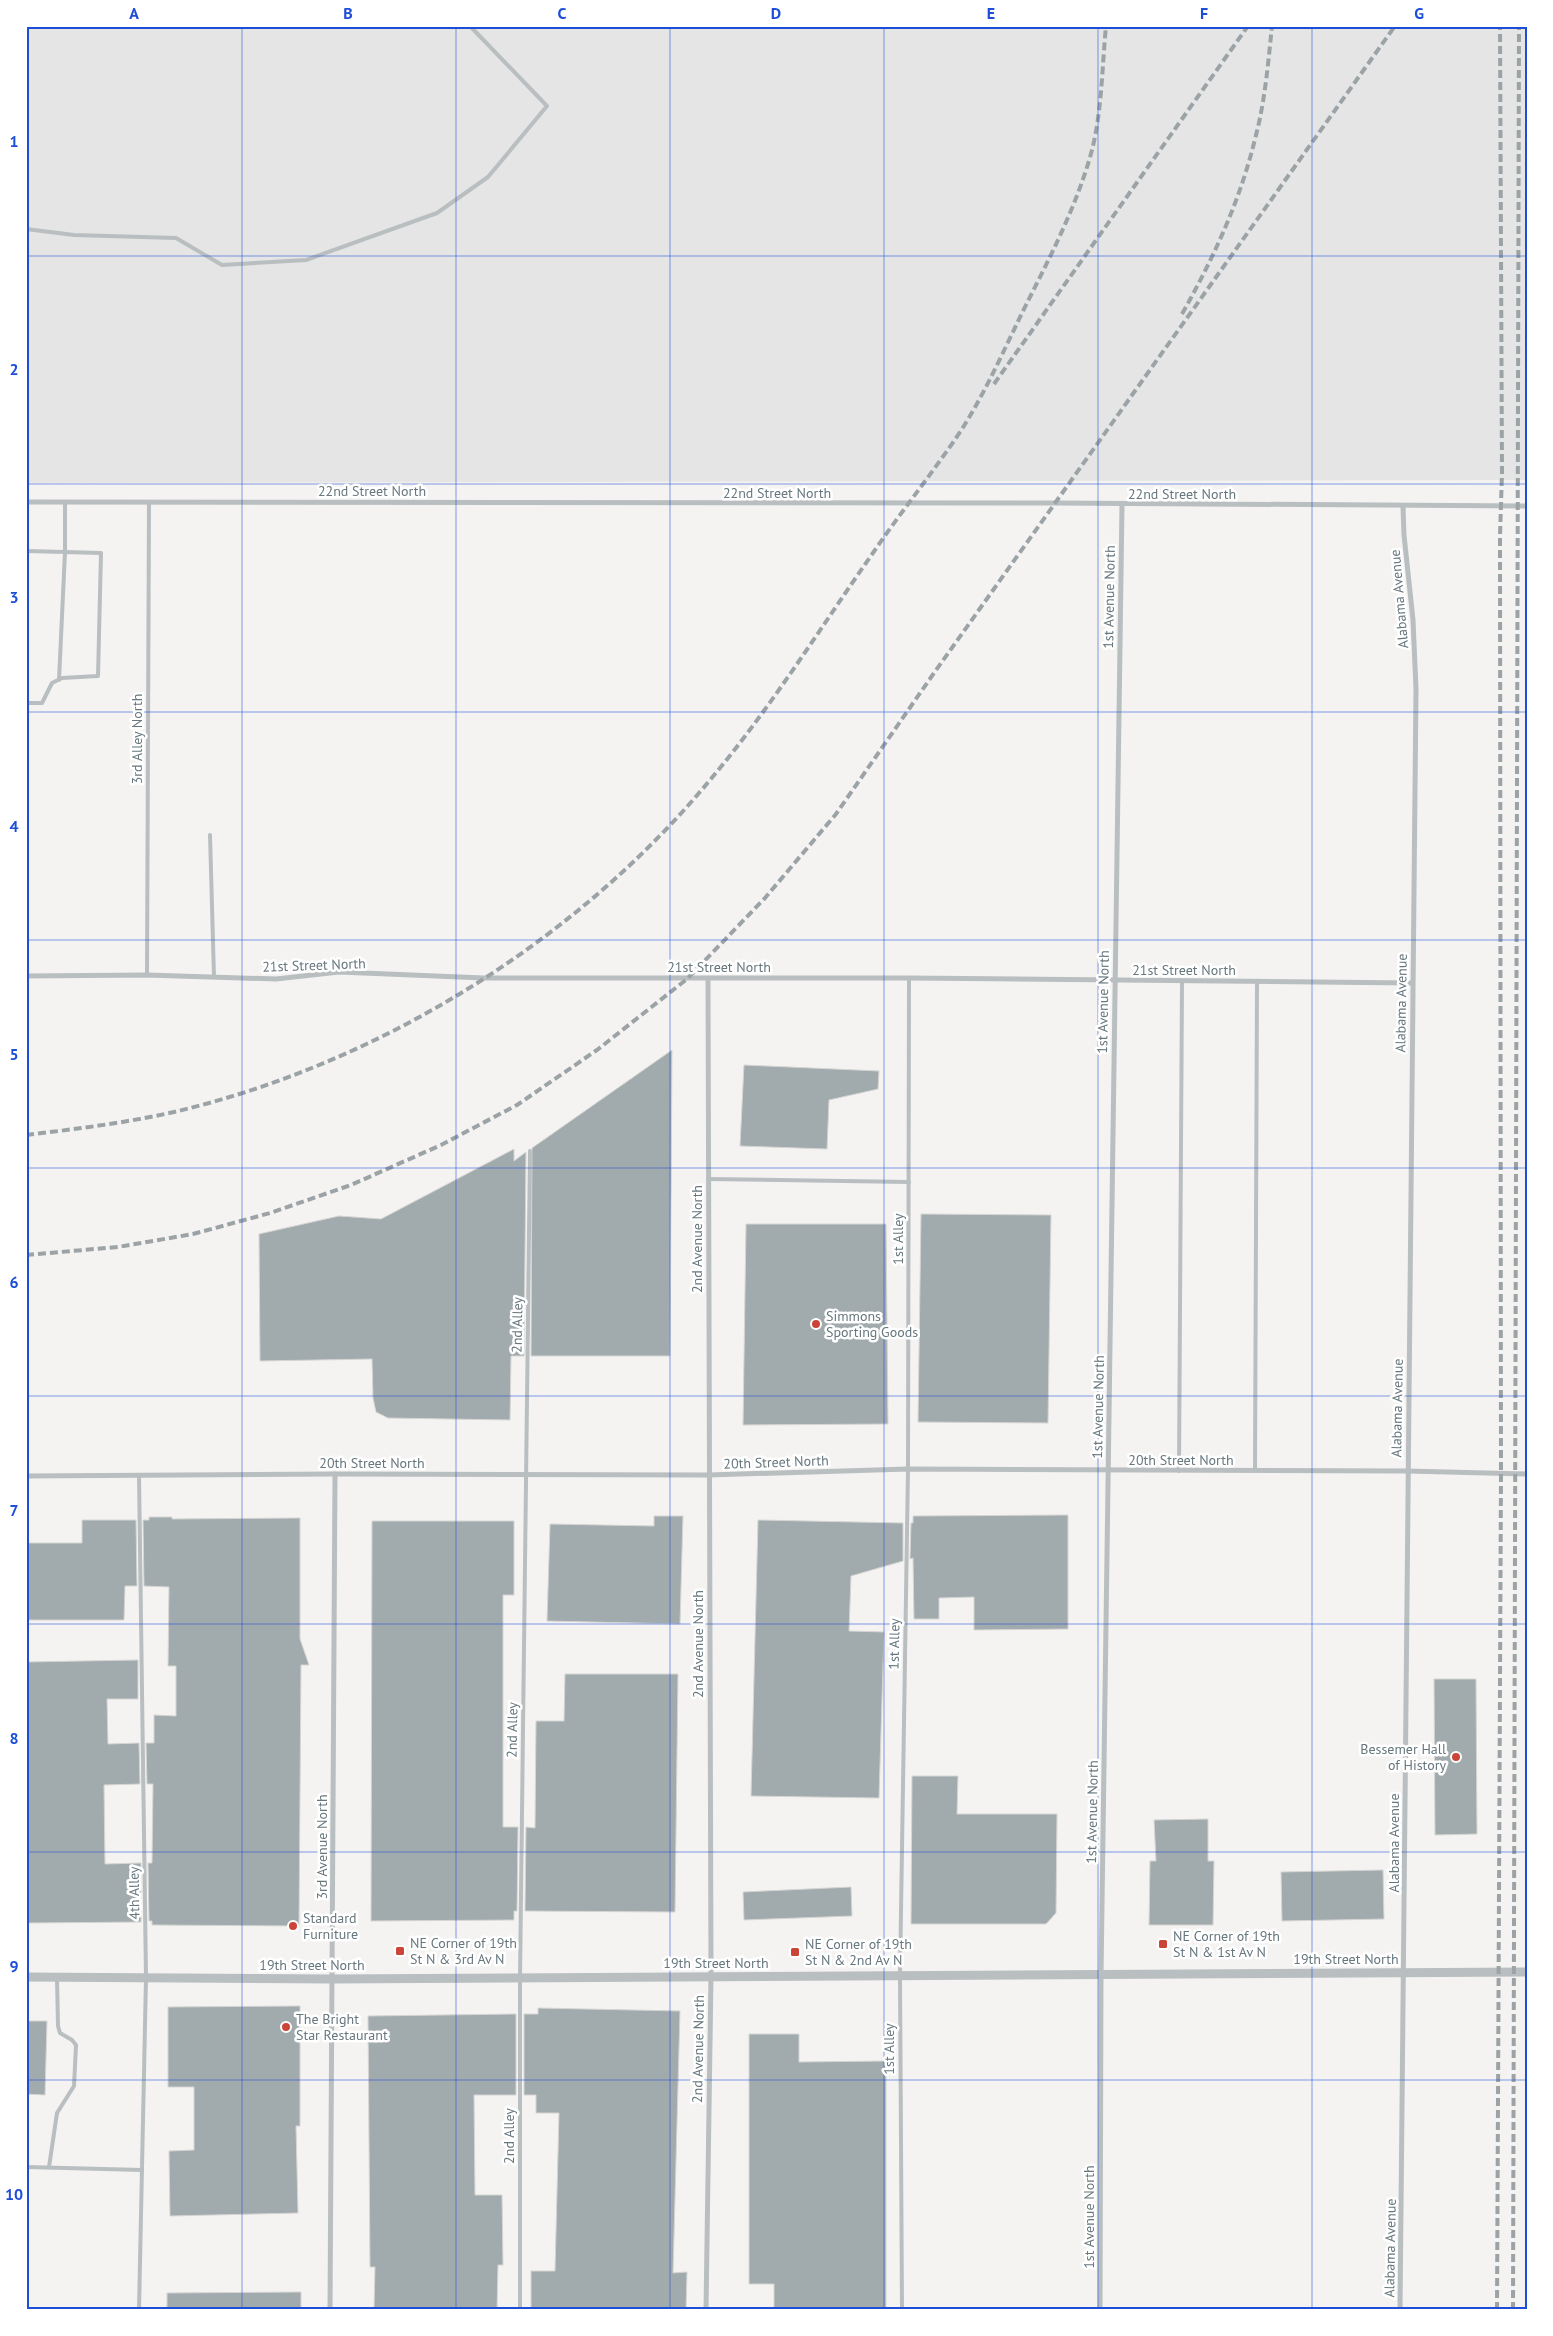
<svg xmlns="http://www.w3.org/2000/svg" width="1553" height="2336" font-family="'PT Sans',sans-serif">
<rect width="100%" height="100%" fill="#f4f3f1"/>
<polygon fill="#e4e5e4" points="26,26 1527,26 1527,480 26,483"/>
<g fill="#a1aaad" stroke="#d5d5d3">
<polygon points="672,1050 670,1356 531,1356 532,1148"/>
<polygon points="744,1065 879,1071 878,1089 829,1100 827,1149 740,1146"/>
<polygon points="514,1149 514,1161 526,1152 524,1356 511,1356 510,1420 388,1418 376,1412 373,1398 372,1359 260,1361 259,1234 339,1216 381,1219"/>
<polygon points="921,1214 1051,1215 1048,1423 918,1422"/>
<polygon points="746,1224 886,1224 888,1424 743,1425"/>
<polygon points="1068,1515 1068,1629 974,1630 974,1597 939,1598 939,1619 914,1619 913,1558 910,1559 911,1523 913,1523 913,1516"/>
<polygon points="654,1516 683,1516 680,1624 547,1621 550,1524 654,1526"/>
<polygon points="149,1517 172,1517 172,1519 300,1518 300,1639 309,1665 301,1665 299,1926 152,1925 152,1921 149,1921 148,1863 152,1863 153,1784 147,1784 146,1743 154,1743 154,1715 176,1716 176,1666 168,1666 169,1587 144,1586 143,1520 149,1520"/>
<polygon points="82,1520 136,1520 137,1586 125,1586 124,1620 26,1620 26,1543 82,1543"/>
<polygon points="758,1520 903,1523 903,1561 851,1576 849,1631 884,1632 879,1798 751,1796"/>
<polygon points="372,1521 514,1521 514,1595 503,1595 503,1827 518,1827 517,1911 514,1911 514,1920 371,1921"/>
<polygon points="138,1660 138,1699 107,1699 108,1744 139,1743 140,1784 104,1785 105,1864 141,1863 141,1922 26,1923 26,1662"/>
<polygon points="565,1674 678,1674 675,1912 525,1911 526,1827 535,1828 536,1721 564,1721"/>
<polygon points="1434,1679 1476,1679 1477,1834 1435,1835"/>
<polygon points="912,1776 958,1776 957,1814 1057,1814 1056,1913 1046,1924 911,1924"/>
<polygon points="1208,1819 1208,1861 1214,1861 1213,1925 1149,1925 1150,1861 1156,1861 1154,1820"/>
<polygon points="1383,1870 1384,1919 1282,1921 1281,1872"/>
<polygon points="851,1887 852,1916 744,1920 743,1892"/>
<polygon points="300,2006 300,2126 296,2126 298,2213 170,2216 169,2151 194,2150 194,2087 168,2087 168,2007"/>
<polygon points="538,2008 680,2011 673,2273 687,2272 686,2310 531,2310 531,2271 555,2271 559,2113 536,2113 536,2095 524,2095 524,2014 538,2014"/>
<polygon points="516,2014 516,2095 474,2095 475,2195 502,2195 503,2265 498,2265 497,2310 374,2310 375,2267 370,2267 368,2016"/>
<polygon points="26,2021 47,2021 45,2095 26,2094"/>
<polygon points="749,2034 799,2034 799,2062 886,2061 886,2310 774,2310 774,2284 749,2284"/>
<polygon points="301,2292 301,2310 167,2310 167,2293"/>
</g>
<g fill="none" stroke-linecap="round" stroke-linejoin="round">
<g stroke="#b9bec0" stroke-width="4">
<polyline points="26,229 74,235 176,238 222,265 306,260 437,213 488,177 547,106 470,26"/>
<polyline points="26,551 65,552 65,502"/>
<polyline points="26,703 42,703 52,683 62,678 98,676 101,553 65,552 59,680"/>
<polyline points="210,835 214,977"/>
<polyline points="147,975 149,502"/>
<polyline points="708,1179 909,1182"/>
<polyline points="1179,1471 1182,982"/>
<polyline points="1255,1471 1257,982"/>
<polyline points="139,1475 146,1978 139,2310"/>
<polyline points="26,2167 142,2170"/>
<polyline points="49,2167 57,2113 74,2086 76,2045 72,2040 60,2033 58,2026 57,1978"/>
<polyline points="520,2310 520,1978 530,1151"/>
<polyline points="902,2310 900,1975 908,1469 909,978"/>
</g>
<g stroke="#b9bec0" stroke-width="5">
<polyline points="26,502 1056,503 1527,506"/>
<polyline points="26,976 147,975 276,979 339,972 484,978 909,978 1412,983"/>
<polyline points="26,1476 335,1474 708,1475 908,1469 1407,1471 1527,1474"/>
<polyline points="330,2310 335,1474"/>
<polyline points="706,2310 711,1976 708,979"/>
<polyline points="1100,2310 1101,1975 1122,505"/>
<polyline points="1400,2310 1416,689 1413,620 1404,535 1403,507"/>
</g>
<polyline stroke="#b9bec0" stroke-width="9" points="26,1977 333,1979 1527,1972"/>
<g stroke="#9ca3a6" stroke-width="4" stroke-dasharray="8 4" stroke-linecap="butt">
<path d="M1182,314C1213,259 1240,201 1255,139C1265,102 1268,64 1272,26"/>
<polyline points="994,384 1248,26"/>
<path d="M26,1135C76,1129 125,1123 174,1112C378,1064 577,941 710,780C770,709 821,627 875,550C903,509 935,470 962,429C986,391 1004,350 1023,311C1049,259 1077,206 1092,150C1102,110 1102,67 1106,26"/>
<polyline points="26,1255 118,1247 193,1234 270,1213 351,1185 441,1145 517,1105 597,1050 687,979 765,898 836,814 934,673 1395,26"/>
<polyline points="1497,2310 1501,1474 1500,536 1502,473 1500,26"/>
<polyline points="1513,2310 1519,26"/>
</g>
</g>
<path fill="none" stroke="#1d4ed8" stroke-width="1" stroke-opacity="0.55" d="M242,26V2310M456,26V2310M670,26V2310M884,26V2310M1098,26V2310M1312,26V2310M26,256H1527M26,484H1527M26,712H1527M26,940H1527M26,1168H1527M26,1396H1527M26,1624H1527M26,1852H1527M26,2080H1527"/>
<g fill="#cc4338" stroke="#fff" stroke-width="2">
<circle cx="816" cy="1324" r="5"/>
<circle cx="1456" cy="1757" r="5"/>
<circle cx="293" cy="1926" r="5"/>
<rect x="1158" y="1939" width="10" height="10" rx="2.5"/>
<rect x="395" y="1946" width="10" height="10" rx="2.5"/>
<rect x="790" y="1947" width="10" height="10" rx="2.5"/>
<circle cx="286" cy="2027" r="5"/>
</g>
<g text-anchor="middle" dominant-baseline="central" stroke-width="5" stroke-linejoin="round" paint-order="stroke">
<g font-size="14" fill="#67777e" stroke="#fff">
<text x="372" y="491">22nd Street North</text>
<text x="777" y="493">22nd Street North</text>
<text x="1182" y="494">22nd Street North</text>
<text transform="translate(1109 597) rotate(-89)">1st Avenue North</text>
<text transform="translate(1399 599) rotate(-95)">Alabama Avenue</text>
<text transform="translate(137 739) rotate(-90)">3rd Alley North</text>
<text transform="translate(314 965) rotate(-2)">21st Street North</text>
<text x="719" y="967">21st Street North</text>
<text x="1184" y="970">21st Street North</text>
<text transform="translate(1103 1002) rotate(-89)">1st Avenue North</text>
<text transform="translate(1401 1003) rotate(-89)">Alabama Avenue</text>
<text transform="translate(697 1239) rotate(-90)">2nd Avenue North</text>
<text transform="translate(898 1239) rotate(-90)">1st Alley</text>
<text transform="translate(517 1325) rotate(-89)">2nd Alley</text>
<text transform="translate(1098 1407) rotate(-89)">1st Avenue North</text>
<text transform="translate(1397 1408) rotate(-89)">Alabama Avenue</text>
<text x="1181" y="1460">20th Street North</text>
<text transform="translate(776 1462) rotate(-2)">20th Street North</text>
<text x="372" y="1463">20th Street North</text>
<text transform="translate(698 1644) rotate(-90)">2nd Avenue North</text>
<text transform="translate(894 1644) rotate(-89)">1st Alley</text>
<text transform="translate(512 1730) rotate(-89)">2nd Alley</text>
<text transform="translate(1092 1812) rotate(-89)">1st Avenue North</text>
<text transform="translate(1394 1843) rotate(-90)">Alabama Avenue</text>
<text transform="translate(322 1847) rotate(-90)">3rd Avenue North</text>
<text transform="translate(134 1893) rotate(-91)">4th Alley</text>
<text x="1346" y="1959">19th Street North</text>
<text x="716" y="1963">19th Street North</text>
<text x="312" y="1965">19th Street North</text>
<text transform="translate(698 2049) rotate(-89)">2nd Avenue North</text>
<text transform="translate(889 2049) rotate(-90)">1st Alley</text>
<text transform="translate(509 2136) rotate(-90)">2nd Alley</text>
<text transform="translate(1089 2217) rotate(-90)">1st Avenue North</text>
<text transform="translate(1390 2248) rotate(-89)">Alabama Avenue</text>
</g>
<g font-size="14" fill="#67777e" stroke="#fff" text-anchor="start">
<text x="826" y="1316">Simmons<tspan x="826" dy="16">Sporting Goods</tspan></text>
<text x="1446" y="1749" text-anchor="end">Bessemer Hall<tspan x="1446" dy="16">of History</tspan></text>
<text x="303" y="1918">Standard<tspan x="303" dy="16">Furniture</tspan></text>
<text x="1173" y="1936">NE Corner of 19th<tspan x="1173" dy="16">St N &amp; 1st Av N</tspan></text>
<text x="410" y="1943">NE Corner of 19th<tspan x="410" dy="16">St N &amp; 3rd Av N</tspan></text>
<text x="805" y="1944">NE Corner of 19th<tspan x="805" dy="16">St N &amp; 2nd Av N</tspan></text>
<text x="296" y="2019">The Bright<tspan x="296" dy="16">Star Restaurant</tspan></text>
</g>
</g>
<rect width="1553" height="2336" fill="none" stroke="#ffffff" stroke-width="55"/>
<rect x="28" y="28" width="1498" height="2280" fill="none" stroke="#1d4ed8" stroke-width="2"/>
<g font-size="16" text-anchor="middle" font-weight="bold" fill="#1d4ed8">
<text x="134" y="19">A</text>
<text x="348" y="19">B</text>
<text x="562" y="19">C</text>
<text x="776" y="19">D</text>
<text x="991" y="19">E</text>
<text x="1204" y="19">F</text>
<text x="1419" y="19">G</text>
<text x="14" y="147">1</text>
<text x="14" y="375">2</text>
<text x="14" y="603">3</text>
<text x="14" y="832">4</text>
<text x="14" y="1060">5</text>
<text x="14" y="1288">6</text>
<text x="14" y="1516">7</text>
<text x="14" y="1744">8</text>
<text x="14" y="1972">9</text>
<text x="14" y="2200">10</text>
</g>
</svg>
